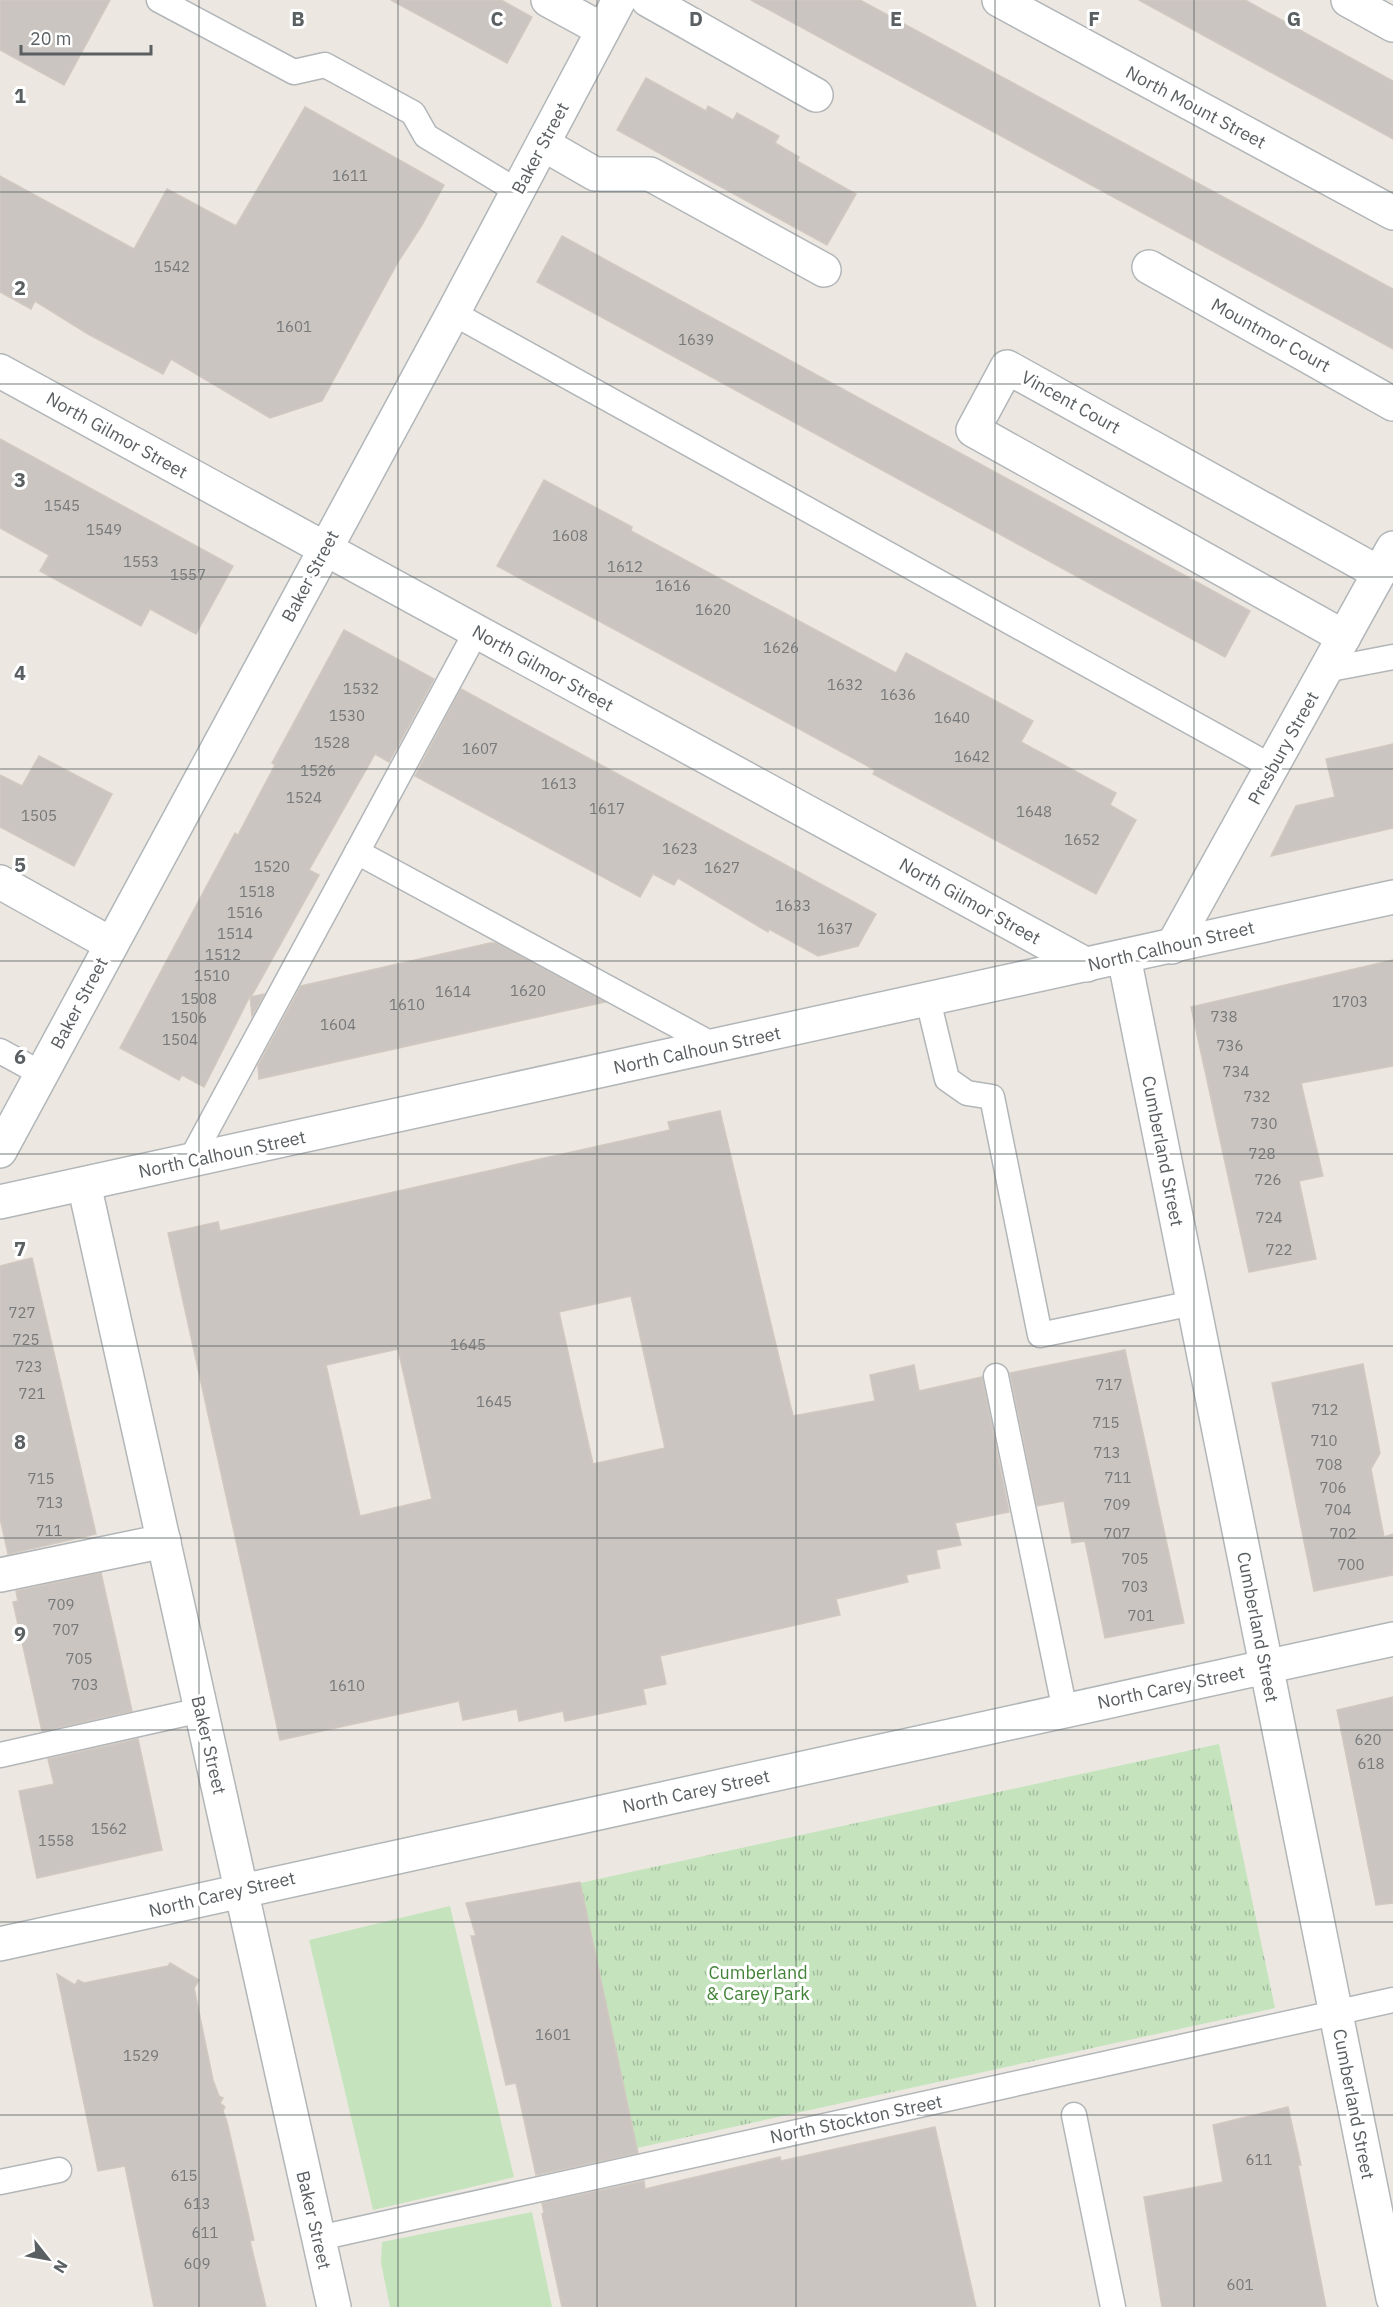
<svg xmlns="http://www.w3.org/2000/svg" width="1393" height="2307" font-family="'IBM Plex Sans',sans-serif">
<defs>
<pattern id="park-tufts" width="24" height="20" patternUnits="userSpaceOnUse" patternTransform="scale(1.5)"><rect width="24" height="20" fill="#c5e4be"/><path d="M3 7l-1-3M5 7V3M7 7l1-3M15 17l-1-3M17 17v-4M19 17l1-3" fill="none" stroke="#a3bc9e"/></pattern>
</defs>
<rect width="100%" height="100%" fill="#ece8e1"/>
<g fill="#c5e4be">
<polygon points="450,1906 514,2177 373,2210 309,1940"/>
<polygon points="532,2212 552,2307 390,2307 381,2263 382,2242"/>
</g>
<polygon fill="url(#park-tufts)" points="1219,1744 1275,2008 637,2148 580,1883"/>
<g fill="#cac5c1" stroke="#d1c8c0" stroke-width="1.5" fill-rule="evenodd">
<polygon points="0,0 110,0 64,85 0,50"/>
<polygon points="391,0 501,0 532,17 507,63"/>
<polygon points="751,0 860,0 1393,289 1393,349"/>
<polygon points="1139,0 1245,0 1393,81 1393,139"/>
<polygon points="646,78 706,111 708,106 733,120 737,113 779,136 775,143 799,157 797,161 856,194 827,245 617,130"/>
<polygon points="305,107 444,185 422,225 398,262 322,401 270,418 171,359 163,374 88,334 35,301 31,309 0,292 0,176 134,249 167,189 236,226"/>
<polygon points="562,236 1250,611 1225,657 537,282"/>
<polygon points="0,439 233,566 196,634 150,609 141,626 40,571 49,555 0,528"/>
<polygon points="544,480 632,527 631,531 896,673 906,653 1033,721 1021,742 1116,793 1110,805 1136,820 1096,894 873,774 875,770 497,566"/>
<polygon points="344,630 434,679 389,762 375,754 309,870 319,875 251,997 264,994 252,1016 250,996 204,1087 182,1075 179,1080 120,1048 235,833 238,835 275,765 272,763"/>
<polygon points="461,689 876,914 858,946 818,956 769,929 768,932 678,878 674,885 653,874 640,897 415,776"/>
<polygon points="1393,744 1393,828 1271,856 1296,806 1335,797 1326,759"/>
<polygon points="39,756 112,794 74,866 0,827 0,775 22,786"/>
<polygon points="490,943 496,943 605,1002 259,1079 258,1066 301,986"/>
<polygon points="1393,960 1393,1066 1301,1083 1323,1176 1299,1181 1316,1259 1249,1272 1191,1007"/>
<path d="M720,1111L793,1416L875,1401L870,1375L914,1365L919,1391L982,1377L1009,1512L955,1523L961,1545L936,1550L940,1568L906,1575L908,1582L836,1599L840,1615L660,1656L666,1684L643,1689L646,1704L565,1721L563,1711L519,1721L517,1709L463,1720L459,1701L280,1740L168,1233L218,1222L220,1231L670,1130L668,1122ZM631,1296L665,1448L593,1464L559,1312ZM398,1349L432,1499L360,1516L326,1365Z"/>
<polygon points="32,1258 96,1534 8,1554 0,1518 0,1266"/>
<polygon points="1125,1350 1184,1623 1105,1638 1085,1541 1072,1543 1064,1501 1037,1506 1010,1373"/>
<polygon points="1363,1364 1380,1453 1371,1469 1384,1537 1393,1534 1393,1575 1314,1591 1272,1383"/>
<polygon points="101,1573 132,1711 42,1731 13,1602 18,1601 16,1591"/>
<polygon points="1393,1697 1393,1903 1376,1905 1337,1710"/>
<polygon points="138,1739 162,1850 37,1878 19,1791 54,1784 48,1759"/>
<polygon points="580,1882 638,2153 536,2175 516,2083 506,2085 471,1936 476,1936 466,1903"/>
<polygon points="170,1963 199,1980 194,1988 213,2080 219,2096 223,2098 220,2103 225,2107 223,2111 227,2122 247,2209 254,2240 250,2241 266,2307 154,2307 125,2166 98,2171 57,1974 75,1985 78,1980 84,1983 168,1966"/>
<polygon points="1288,2107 1301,2165 1298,2165 1326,2307 1162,2307 1144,2197 1223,2182 1213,2125"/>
<polygon points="935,2127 976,2307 562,2307 542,2214 544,2213 542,2203 644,2181 645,2189 780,2157 781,2161"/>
</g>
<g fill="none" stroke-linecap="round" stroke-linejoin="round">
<g stroke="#b2b6b9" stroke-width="27">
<g id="lane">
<polyline points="159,0 294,72 325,65 413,113 426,136 517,191"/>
<polyline points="453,313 1272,767"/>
<polyline points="1325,670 1393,657"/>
<polyline points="357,852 715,1046"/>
<polyline points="928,1000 947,1079 967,1093 992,1097 1040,1335 1193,1303"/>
<polyline points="0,1051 42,1074"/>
<polyline points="190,1161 476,632"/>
<polyline points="996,1376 1065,1711"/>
<polyline points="0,1755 201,1710"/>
<polyline points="1074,2115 1113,2307"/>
<polyline points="0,2182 59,2170"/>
<polyline points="319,2238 1393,2000"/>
</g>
</g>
<g stroke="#b2b6b9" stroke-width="36">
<g id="street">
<polyline points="548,0 603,30"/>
<polyline points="648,0 816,95"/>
<polyline points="999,0 1393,213"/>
<polyline points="1348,0 1393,25"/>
<polyline points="543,144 595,174 650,174 824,270"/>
<polyline points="1149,267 1393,404"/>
<polyline points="0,371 1087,965"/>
<polyline points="1344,637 973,430 1007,367 1379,573"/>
<polyline points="0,882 111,944"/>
<polyline points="1172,947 1393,548"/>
<polyline points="1124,957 1393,2298"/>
<polyline points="84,1184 334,2307"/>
<polyline points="0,1202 1393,897"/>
<polyline points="0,1575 164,1541"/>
</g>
</g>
<g stroke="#b1b6b9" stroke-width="36">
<g id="secondary">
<polyline points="0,1151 453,313 619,0"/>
<polyline points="0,1944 1393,1639"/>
</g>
</g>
<use href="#lane" stroke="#fff" stroke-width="24"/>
<use href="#street" stroke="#fff" stroke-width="33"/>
<use href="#secondary" stroke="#fff" stroke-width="33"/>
</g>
<path fill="none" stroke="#5a5f62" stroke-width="1.5" stroke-opacity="0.55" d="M199,0V2307M398,0V2307M597,0V2307M796,0V2307M995,0V2307M1194,0V2307M0,192H1393M0,384H1393M0,577H1393M0,769H1393M0,961H1393M0,1154H1393M0,1346H1393M0,1538H1393M0,1730H1393M0,1922H1393M0,2115H1393"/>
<g text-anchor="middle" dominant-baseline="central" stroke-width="6" stroke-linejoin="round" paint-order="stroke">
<g font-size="15" fill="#76787a">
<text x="350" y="175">1611</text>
<text x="172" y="266">1542</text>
<text x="294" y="326">1601</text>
<text x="696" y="339">1639</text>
<text x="62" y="505">1545</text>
<text x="104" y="529">1549</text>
<text x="570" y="535">1608</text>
<text x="141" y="561">1553</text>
<text x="625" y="566">1612</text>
<text x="188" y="574">1557</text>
<text x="673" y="585">1616</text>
<text x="713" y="609">1620</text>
<text x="781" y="647">1626</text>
<text x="845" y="684">1632</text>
<text x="361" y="688">1532</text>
<text x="898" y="694">1636</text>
<text x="347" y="715">1530</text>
<text x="952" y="717">1640</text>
<text x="332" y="742">1528</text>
<text x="480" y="748">1607</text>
<text x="972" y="756">1642</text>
<text x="318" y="770">1526</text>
<text x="559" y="783">1613</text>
<text x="304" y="797">1524</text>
<text x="607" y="808">1617</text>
<text x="1034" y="811">1648</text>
<text x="39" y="815">1505</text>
<text x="1082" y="839">1652</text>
<text x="680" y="848">1623</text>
<text x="272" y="866">1520</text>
<text x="722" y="867">1627</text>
<text x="257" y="891">1518</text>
<text x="793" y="905">1633</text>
<text x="245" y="912">1516</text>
<text x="835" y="928">1637</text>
<text x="235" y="933">1514</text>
<text x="223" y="954">1512</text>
<text x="212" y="975">1510</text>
<text x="528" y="990">1620</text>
<text x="453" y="991">1614</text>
<text x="199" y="998">1508</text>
<text x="1350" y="1001">1703</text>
<text x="407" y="1004">1610</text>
<text x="1224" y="1016">738</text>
<text x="189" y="1017">1506</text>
<text x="338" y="1024">1604</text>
<text x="180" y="1039">1504</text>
<text x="1230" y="1045">736</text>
<text x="1236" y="1071">734</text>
<text x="1257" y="1096">732</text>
<text x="1264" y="1123">730</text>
<text x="1262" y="1153">728</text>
<text x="1268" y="1179">726</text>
<text x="1269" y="1217">724</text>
<text x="1279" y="1249">722</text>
<text x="22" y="1312">727</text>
<text x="26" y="1339">725</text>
<text x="468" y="1344">1645</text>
<text x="29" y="1366">723</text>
<text x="1109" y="1384">717</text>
<text x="32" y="1393">721</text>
<text x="494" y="1401">1645</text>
<text x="1325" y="1409">712</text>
<text x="1106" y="1422">715</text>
<text x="1324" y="1440">710</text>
<text x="1107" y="1452">713</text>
<text x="1329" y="1464">708</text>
<text x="1118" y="1477">711</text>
<text x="41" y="1478">715</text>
<text x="1333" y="1487">706</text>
<text x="50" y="1502">713</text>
<text x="1117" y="1504">709</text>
<text x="1338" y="1509">704</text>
<text x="49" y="1530">711</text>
<text x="1117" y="1533">707</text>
<text x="1343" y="1533">702</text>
<text x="1135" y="1558">705</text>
<text x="1351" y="1564">700</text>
<text x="1135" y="1586">703</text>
<text x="61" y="1604">709</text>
<text x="1141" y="1615">701</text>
<text x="66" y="1629">707</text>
<text x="79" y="1658">705</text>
<text x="85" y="1684">703</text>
<text x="347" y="1685">1610</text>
<text x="1368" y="1739">620</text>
<text x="1371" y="1763">618</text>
<text x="109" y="1828">1562</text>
<text x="56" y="1840">1558</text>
<text x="553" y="2034">1601</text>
<text x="141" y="2055">1529</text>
<text x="1259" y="2159">611</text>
<text x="184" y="2175">615</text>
<text x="197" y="2203">613</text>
<text x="205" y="2232">611</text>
<text x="197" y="2263">609</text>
<text x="1240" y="2284">601</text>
</g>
<g font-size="18" fill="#5a5f62" stroke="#fff">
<text transform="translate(1196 107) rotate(28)">North Mount Street</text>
<text transform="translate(540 148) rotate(-62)">Baker Street</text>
<text transform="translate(1271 335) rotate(29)">Mountmor Court</text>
<text transform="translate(1071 402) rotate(29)">Vincent Court</text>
<text transform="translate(117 435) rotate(29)">North Gilmor Street</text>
<text transform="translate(310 576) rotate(-62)">Baker Street</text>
<text transform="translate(543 668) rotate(29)">North Gilmor Street</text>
<text transform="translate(1283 748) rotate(-61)">Presbury Street</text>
<text transform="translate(970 901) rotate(29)">North Gilmor Street</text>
<text transform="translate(1171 946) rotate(-13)">North Calhoun Street</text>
<text transform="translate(79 1003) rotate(-62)">Baker Street</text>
<text transform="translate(697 1050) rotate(-12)">North Calhoun Street</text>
<text transform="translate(1163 1151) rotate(79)">Cumberland Street</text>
<text transform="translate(222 1154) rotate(-12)">North Calhoun Street</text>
<text transform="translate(1258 1627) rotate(79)">Cumberland Street</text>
<text transform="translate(1171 1687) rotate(-12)">North Carey Street</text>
<text transform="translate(209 1745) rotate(77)">Baker Street</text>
<text transform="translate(696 1791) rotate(-12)">North Carey Street</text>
<text transform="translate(222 1894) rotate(-13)">North Carey Street</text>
<text transform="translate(1354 2104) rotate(79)">Cumberland Street</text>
<text transform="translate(856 2119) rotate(-12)">North Stockton Street</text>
<text transform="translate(314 2220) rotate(77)">Baker Street</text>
</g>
<g font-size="18" fill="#428437" stroke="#fff">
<text x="758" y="1972">Cumberland<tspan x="758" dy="21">&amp; Carey Park</tspan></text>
</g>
</g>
<g font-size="20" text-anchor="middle" font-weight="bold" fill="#5a5f62" stroke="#fff" stroke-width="6" stroke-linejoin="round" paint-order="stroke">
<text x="298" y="26">B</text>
<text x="497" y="26">C</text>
<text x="696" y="26">D</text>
<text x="896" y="26">E</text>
<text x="1094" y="26">F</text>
<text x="1294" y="26">G</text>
<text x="20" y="103">1</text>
<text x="20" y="295">2</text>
<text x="20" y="487">3</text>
<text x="20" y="680">4</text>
<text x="20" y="872">5</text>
<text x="20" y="1064">6</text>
<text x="20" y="1256">7</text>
<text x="20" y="1449">8</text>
<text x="20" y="1641">9</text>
</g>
<g transform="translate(48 2259) rotate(121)" stroke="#ffffff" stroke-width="4.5" paint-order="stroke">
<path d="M0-4.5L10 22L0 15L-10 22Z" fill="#5a5f62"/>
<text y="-9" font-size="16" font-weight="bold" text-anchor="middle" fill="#5a5f62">N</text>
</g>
<path d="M21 45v9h130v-9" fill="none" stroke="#5a5f62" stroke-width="3"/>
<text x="30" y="45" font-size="18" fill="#5a5f62" stroke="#ffffff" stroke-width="4.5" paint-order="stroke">20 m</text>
</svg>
